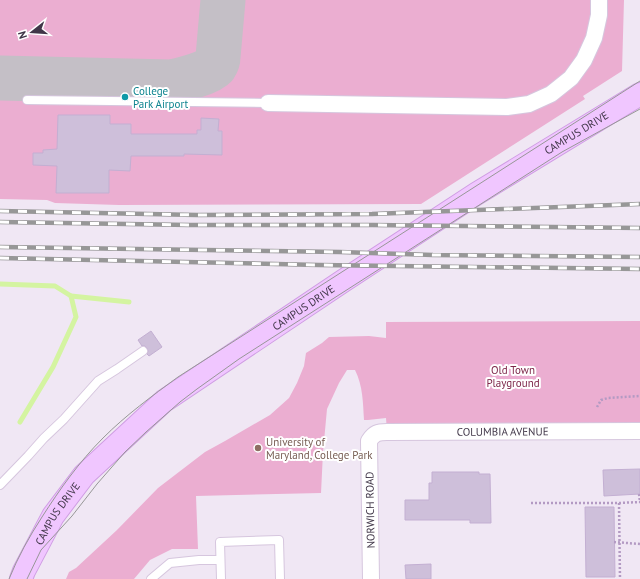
<svg xmlns="http://www.w3.org/2000/svg" width="640" height="579" font-family="'PT Sans',sans-serif">
<rect width="100%" height="100%" fill="#f0e7f4"/>
<g fill="#ebaed1">
<polygon points="0,0 624,0 622,71 583,96 585,99 421,204 119,205 55,203 47,200 0,199"/>
<path d="M640,321V431L387,432L386,418L368,420H364C363,403 363,386 355,370H347L339,383L327,409L323,452L321,493L196,496L198,549H172L150,560L134,579H66L69,572L76,568L117,530L158,488L205,452L225,441L270,415L289,398L297,383L304,366L306,353L322,343L329,337L369,336L386,338V322Z"/>
</g>
<g fill="none" stroke-linecap="round" stroke-linejoin="round">
<g stroke="#d4f4a1" stroke-width="5">
<polyline points="0,284 55,286 71,296 76,317 53,367 20,422"/>
<polyline points="71,296 129,302"/>
</g>
<path stroke="#c4bfc6" stroke-width="45" d="M0,78L171,82C181,80 209,73 215,66C217,63 218,60 218,57L223,0"/>
</g>
<g fill="#cebfda" stroke="#c3afd2">
<polygon points="58,115 110,115 110,124 131,124 131,134 197,134 197,130 201,130 201,118 219,119 218,131 222,131 222,155 184,154 184,156 131,156 130,171 109,170 109,193 56,193 57,166 33,165 33,153 43,153 43,150 57,149"/>
<polygon points="151,331 162,347 149,356 147,354 148,351 147,348 145,346 142,346 138,340"/>
<polygon points="640,469 640,494 604,496 603,470"/>
<polygon points="432,472 479,472 479,474 490,474 491,523 470,523 470,520 405,520 405,500 429,500 429,483 432,483"/>
<polygon points="585,507 614,507 615,577 586,577"/>
<polygon points="431,564 431,579 406,579 405,565"/>
</g>
<g fill="none" stroke-linecap="round" stroke-linejoin="round">
<g stroke="#d6c6de" stroke-width="10">
<g id="lane">
<polyline points="27,100 268,103"/>
<polyline points="0,485 28,456 44,438 64,419 98,381 117,369 143,351"/>
<polyline points="151,579 170,563 199,560 220,560"/>
<polyline points="221,579 220,542 279,540 280,579"/>
</g>
</g>
<g stroke="#d6c6de" stroke-width="18">
<g id="street">
<polyline points="268,103 507,107 529,104 551,94 571,78 584,60 594,38 599,15 599,0"/>
<path id="s1" d="M371,579L369,441C374,433 378,432 387,432L640,431"/>
</g>
</g>
<g stroke="#cf9de3" stroke-width="24">
<g id="secondary">
<path id="s2" d="M21,579L24,571L53,516L84,475L164,401L343,281L476,194L640,94"/>
</g>
</g>
<g stroke="#b39ac3" stroke-width="2.5" stroke-dasharray="2 2" stroke-linecap="butt">
<polyline points="597,407 601,400 608,398 640,396"/>
<polyline points="639,494 640,502"/>
<polyline points="531,503 619,503 620,579"/>
<polyline points="619,503 640,502"/>
<polyline points="614,542 640,544"/>
</g>
<use href="#lane" stroke="#fff" stroke-width="8"/>
<use href="#street" stroke="#fff" stroke-width="16"/>
<use href="#secondary" stroke="#f0c6ff" stroke-width="22"/>
<g stroke="#979797" stroke-width="1">
<path d="M9,579C18,557 29,537 42,517C60,489 79,462 103,438C126,415 152,396 178,377L640,81"/>
<polyline points="27,579 41,550 72,516 97,484 125,452 146,432 180,402 197,389 239,359 562,152 640,109"/>
</g>
<g stroke="#979797" stroke-width="4.5">
<g id="rail">
<polyline points="0,211 197,215 372,214 640,204"/>
<polyline points="0,222 190,225 372,225 640,228"/>
<polyline points="0,247 340,252 433,255 640,257"/>
<polyline points="0,258 319,265 640,269"/>
</g>
</g>
<use href="#rail" stroke="#fff" stroke-width="3" stroke-dasharray="9" stroke-linecap="butt"/>
</g>
<circle fill="#0f9aa8" stroke="#fff" stroke-width="1.5" cx="125" cy="97" r="4"/>
<circle fill="#8d6e63" stroke="#fff" stroke-width="1.5" cx="258" cy="448" r="4"/>
<g text-anchor="middle" dominant-baseline="central" stroke-width="4" stroke-linejoin="round" paint-order="stroke">
<g font-size="11" fill="#0d838f" stroke="#fff" text-anchor="start">
<text x="133" y="91">College<tspan x="133" dy="13">Park Airport</tspan></text>
</g>
<g font-size="11" fill="#403648" stroke="#fff">
<text stroke="none"><textPath href="#s2" startOffset="723">CAMPUS DRIVE</textPath></text>
<text stroke="none"><textPath href="#s2" startOffset="399">CAMPUS DRIVE</textPath></text>
<text stroke="none"><textPath href="#s1" startOffset="275">COLUMBIA AVENUE</textPath></text>
<text transform="translate(370 510) rotate(-91)">NORWICH ROAD</text>
<text stroke="none"><textPath href="#s2" startOffset="75">CAMPUS DRIVE</textPath></text>
</g>
<g font-size="11" fill="#7d2649" stroke="#fff">
<text x="513" y="370">Old Town<tspan x="513" dy="13">Playground</tspan></text>
</g>
<g font-size="11" fill="#785e54" stroke="#fff" text-anchor="start">
<text x="266" y="442">University of<tspan x="266" dy="13">Maryland, College Park</tspan></text>
</g>
</g>
<g transform="translate(32 32) rotate(253)" stroke="#ffffff" stroke-width="3" paint-order="stroke">
<path d="M0-3L7 15L0 10L-7 15Z" fill="#403648"/>
<text y="-6" font-size="11" font-weight="bold" text-anchor="middle" fill="#403648">N</text>
</g>
</svg>
